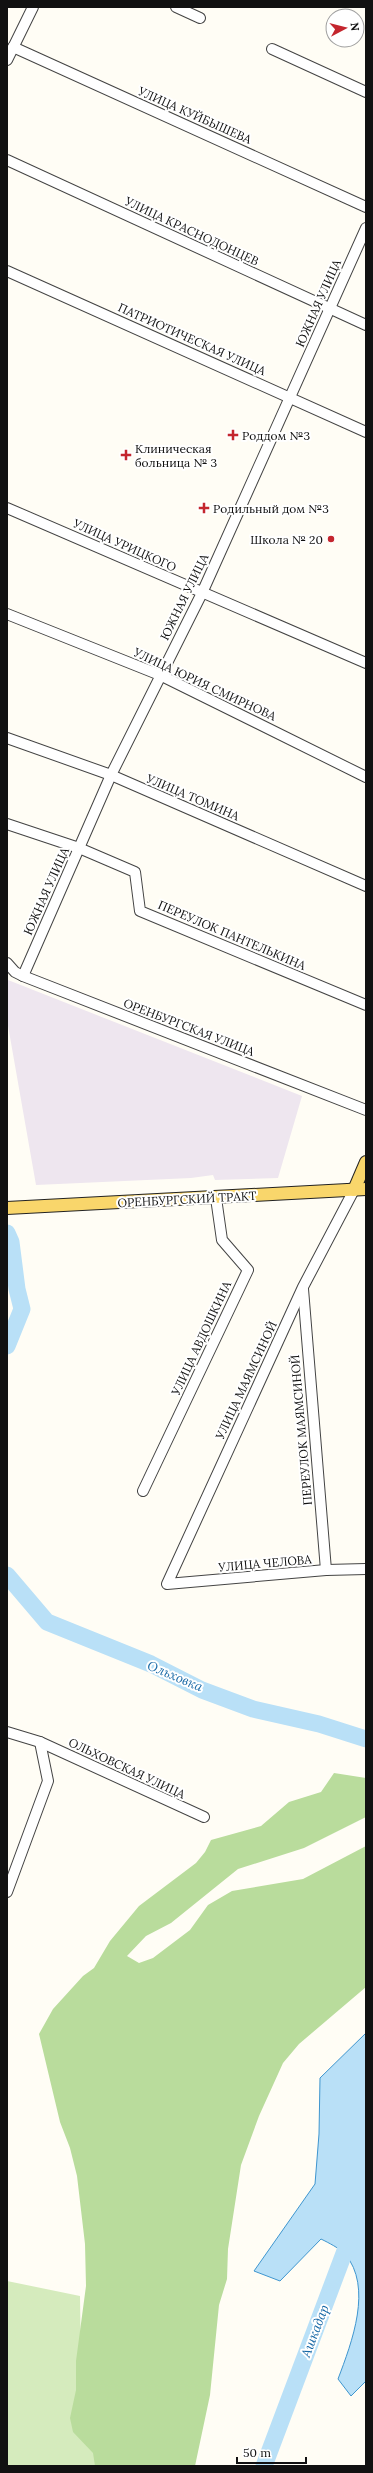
<svg xmlns="http://www.w3.org/2000/svg" width="373" height="2473" font-family="Lora,serif">
<rect width="100%" height="100%" fill="#fffdf5"/>
<polygon fill="#eee6ef" points="8,980 302,1096 278,1178 215,1180 213,1175 191,1178 36,1185 7,1020"/>
<polygon fill="#d5ebbd" points="7,2281 80,2296 82,2431 101,2466 7,2466"/>
<polygon fill="#b9dc9c" points="334,1773 366,1778 366,1817 304,1848 238,1869 171,1923 146,1936 127,1956 139,1963 153,1958 190,1930 208,1905 232,1891 303,1879 366,1846 366,1987 299,2044 283,2063 259,2116 241,2165 228,2249 227,2279 219,2305 210,2395 195,2466 95,2466 93,2453 73,2432 70,2418 76,2390 76,2361 86,2286 85,2244 77,2176 70,2148 60,2122 39,2034 53,2009 83,1976 94,1968 110,1941 139,1906 196,1863 205,1852 211,1840 261,1826 289,1802 321,1792"/>
<path fill="#b9e0f7" stroke="#3f96cf" d="M366,2033V2381L351,2396L338,2379C352,2342 373,2287 345,2254C339,2248 329,2243 321,2239L280,2281L254,2271L315,2184L319,2134L320,2078Z"/>
<g fill="none" stroke-linecap="round" stroke-linejoin="round">
<g stroke="#b9e0f7" stroke-width="17">
<polyline points="7,1233 11,1242 17,1289 22,1309 7,1346"/>
<polyline points="7,1575 47,1622 151,1664 202,1690 253,1709 319,1724 366,1739"/>
<polyline points="264,2466 366,2195"/>
</g>
<g stroke="#444" stroke-width="12">
<g id="minor">
<polyline points="176,7 200,18"/>
<polyline points="13,47 366,207"/>
<polyline points="272,49 366,92"/>
<polyline points="7,60 33,7"/>
<polyline points="7,160 366,325"/>
<polyline points="7,271 366,432"/>
<polyline points="7,508 366,663"/>
<polyline points="7,614 160,675 366,777"/>
<polyline points="7,738 111,775 366,886"/>
<polyline points="7,824 79,848 135,872 140,911 366,1005"/>
<polyline points="7,963 15,972 23,976 366,1110"/>
<polyline points="23,976 111,775 202,593 366,228"/>
<polyline points="354,1190 303,1287 167,1584 326,1570 366,1569"/>
<polyline points="303,1289 326,1570"/>
<polyline points="143,1491 248,1270 222,1240 216,1198"/>
<polyline points="7,1732 40,1742 204,1817"/>
<polyline points="7,1892 48,1781 40,1742"/>
</g>
</g>
<g stroke="#222" stroke-width="14">
<g id="major">
<polyline points="354,1190 366,1162"/>
<polyline points="7,1208 366,1189"/>
</g>
</g>
<use href="#minor" stroke="#fff" stroke-width="10"/>
<use href="#major" stroke="#f9d66b" stroke-width="12"/>
</g>
<g fill="#c4262e" stroke="#fff" stroke-width="1.5">
<path d="M231 429h4v4h4v4h-4v4h-4v-4h-4v-4h4z"/>
<path d="M124 449h4v4h4v4h-4v4h-4v-4h-4v-4h4z"/>
<path d="M202 502h4v4h4v4h-4v4h-4v-4h-4v-4h4z"/>
<circle cx="331" cy="539" r="4"/>
</g>
<g text-anchor="middle" dominant-baseline="central" stroke-width="4" stroke-linejoin="round" paint-order="stroke">
<g font-size="12" fill="#111" stroke="#fff">
<text transform="translate(195 115) rotate(24)">УЛИЦА КУЙБЫШЕВА</text>
<text transform="translate(192 231) rotate(25)">УЛИЦА КРАСНОДОНЦЕВ</text>
<text transform="translate(318 303) rotate(-66)">ЮЖНАЯ УЛИЦА</text>
<text transform="translate(192 339) rotate(24)">ПАТРИОТИЧЕСКАЯ УЛИЦА</text>
<text transform="translate(125 545) rotate(24)">УЛИЦА УРИЦКОГО</text>
<text transform="translate(184 597) rotate(-64)">ЮЖНАЯ УЛИЦА</text>
<text transform="translate(205 684) rotate(25)">УЛИЦА ЮРИЯ СМИРНОВА</text>
<text transform="translate(193 797) rotate(23)">УЛИЦА ТОМИНА</text>
<text transform="translate(46 891) rotate(-66)">ЮЖНАЯ УЛИЦА</text>
<text transform="translate(232 935) rotate(23)">ПЕРЕУЛОК ПАНТЕЛЬКИНА</text>
<text transform="translate(189 1027) rotate(21)">ОРЕНБУРГСКАЯ УЛИЦА</text>
<text transform="translate(187 1199) rotate(-3)">ОРЕНБУРГСКИЙ ТРАКТ</text>
<text transform="translate(201 1338) rotate(-65)">УЛИЦА АВДОШКИНА</text>
<text transform="translate(246 1380) rotate(-65)">УЛИЦА МАЯМСИНОЙ</text>
<text transform="translate(301 1430) rotate(-95)">ПЕРЕУЛОК МАЯМСИНОЙ</text>
<text transform="translate(265 1563) rotate(-5)">УЛИЦА ЧЕЛОВА</text>
<text transform="translate(127 1768) rotate(25)">ОЛЬХОВСКАЯ УЛИЦА</text>
</g>
<g font-size="12" fill="#111" stroke="#fff" text-anchor="start">
<text x="242" y="435">Роддом №3</text>
<text x="135" y="448">Клиническая<tspan x="135" dy="14">больница № 3</tspan></text>
<text x="213" y="508">Родильный дом №3</text>
<text x="323" y="539" text-anchor="end">Школа № 20</text>
</g>
<g font-size="13" font-style="italic" fill="#1768a6" stroke="#fff">
<text transform="translate(175 1676) rotate(23)">Ольховка</text>
<text transform="translate(315 2331) rotate(-69)">Ашкадар</text>
</g>
</g>
<rect width="373" height="2473" fill="none" stroke="#111111" stroke-width="16"/>
<g transform="translate(345 28) rotate(83)"><circle r="19" fill="#ffffff" stroke="#a0a0a0"/>
<path d="M0-3L7 15L0 10L-7 15Z" fill="#c4262e"/>
<text y="-6" font-size="11" font-weight="bold" text-anchor="middle" fill="#111111">N</text>
</g>
<path d="M237 2457v6h69v-6" fill="none" stroke="#111111" stroke-width="2"/>
<text x="243" y="2457" font-size="12" fill="#111111" stroke="#ffffff" stroke-width="3" paint-order="stroke">50 m</text>
</svg>
